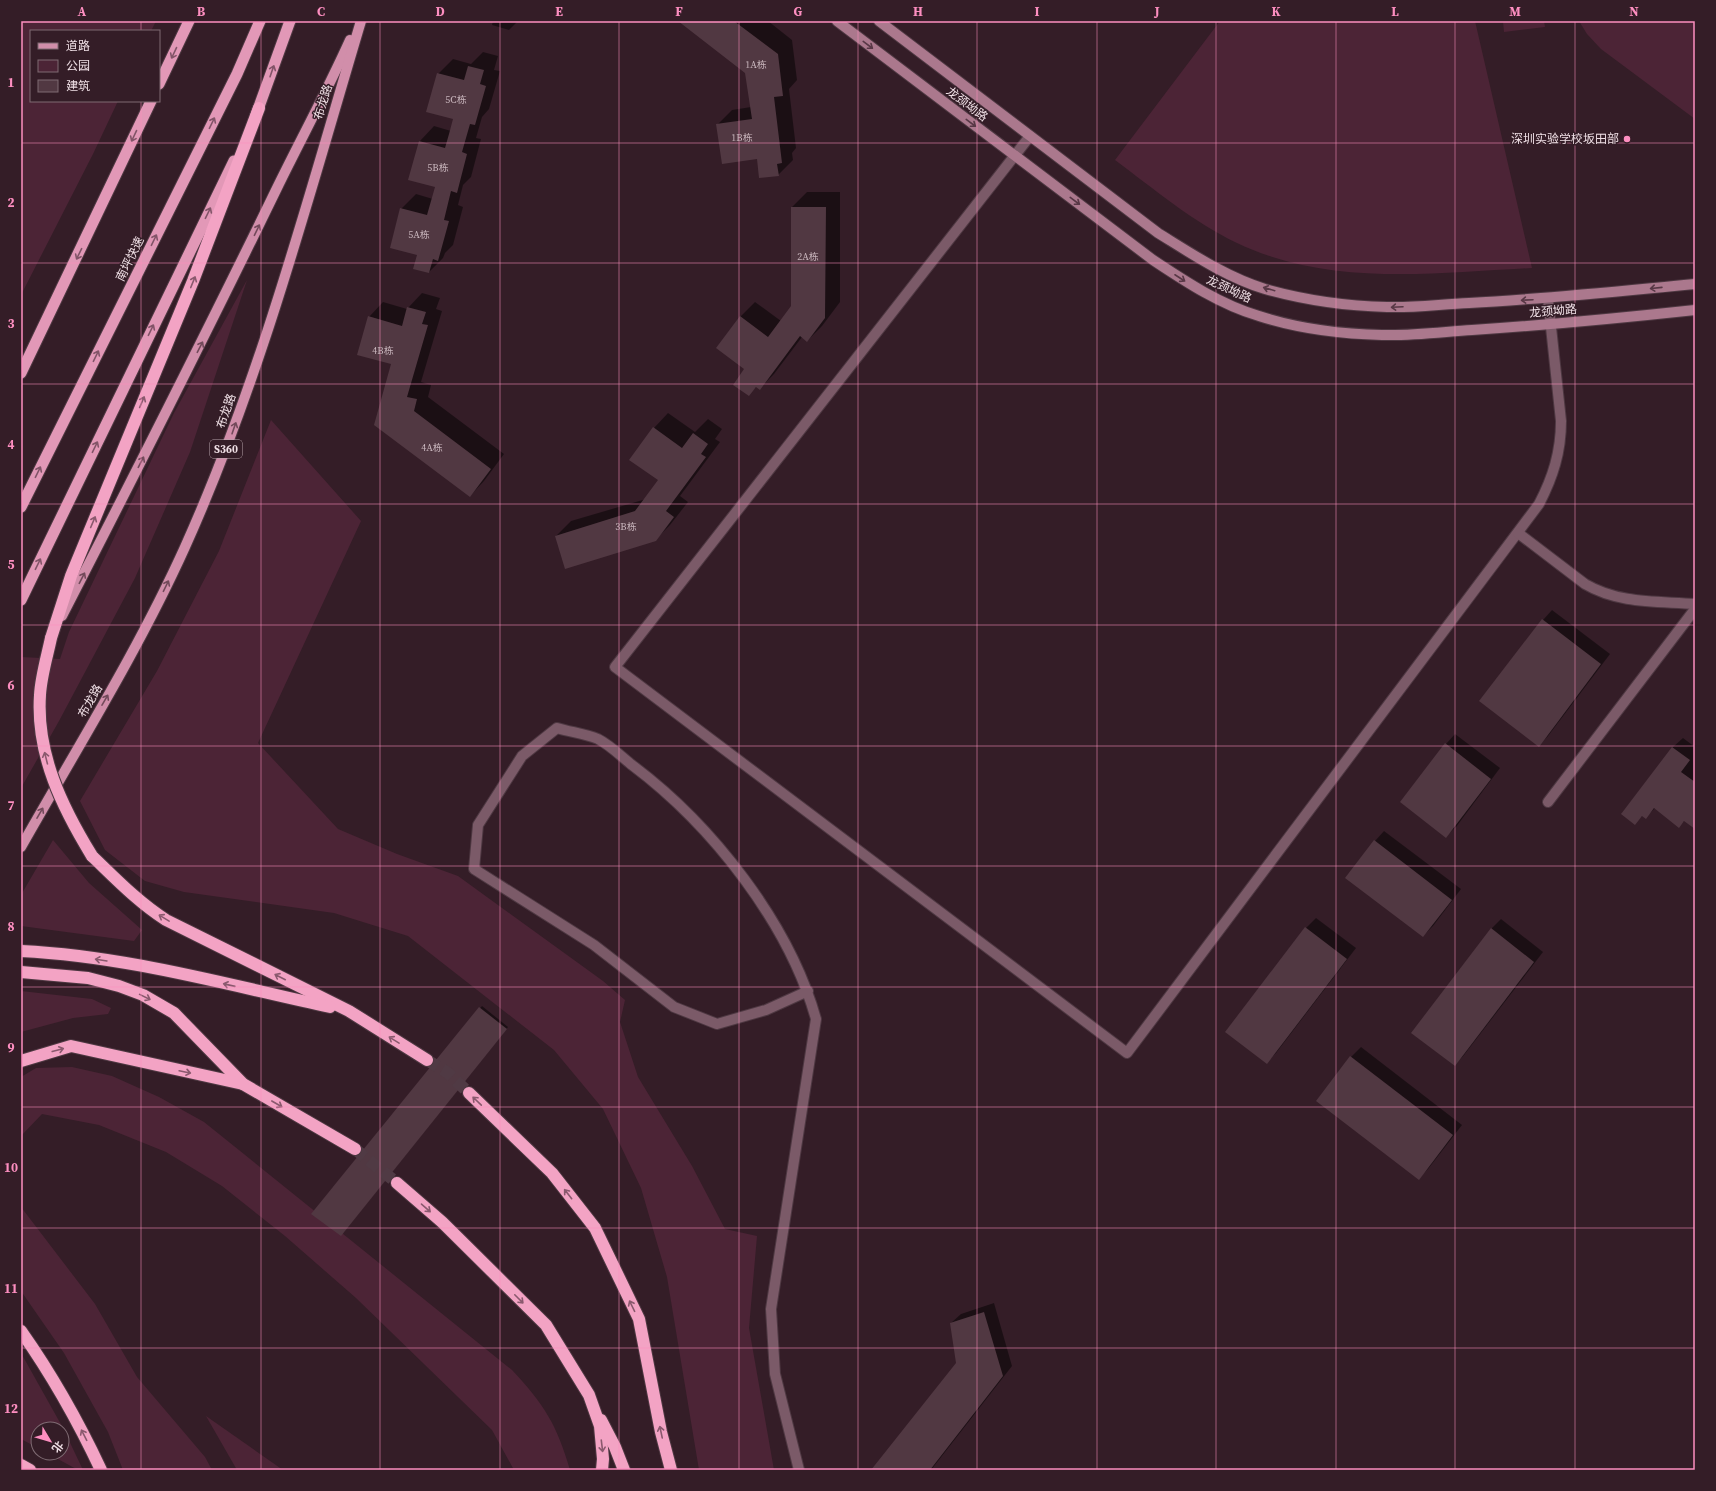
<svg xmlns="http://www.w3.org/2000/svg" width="1716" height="1491" font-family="'Source Serif 4','Noto Sans SC',serif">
<rect width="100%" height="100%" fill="#341d27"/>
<g fill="#4c2436">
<polygon points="21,21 156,21 151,31 31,31 31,101 118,101 93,154 21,295"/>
<path d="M1220,21H1475L1532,268C1433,273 1330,287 1237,243C1193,222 1154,189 1115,160Z"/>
<polygon points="1503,21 1544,21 1545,27 1504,32"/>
<polygon points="1579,21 1695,21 1695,119 1601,49 1587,34"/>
<polygon points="247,280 190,452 135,578 59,721 21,788 21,657 60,659 69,632 174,413"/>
<polygon points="271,420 361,521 258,743 338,829 397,854 458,876 603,981 625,1000 620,1022 638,1077 692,1166 725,1229 757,1236 749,1328 774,1470 699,1470 667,1277 641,1188 603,1109 554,1050 408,936 334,913 184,892 145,881 105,850 80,801 157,671 219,551"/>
<polygon points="53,840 89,883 142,930 134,941 21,926 21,895"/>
<polygon points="21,991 92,999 111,1008 108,1014 73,1018 21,1032"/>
<path d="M72,1067L112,1076L159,1097L204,1122L512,1370C544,1404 557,1425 570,1470H514L492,1430L356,1298L285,1236L222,1186L166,1152L99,1125L42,1114L21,1136V1077L36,1068Z"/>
<polygon points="21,1207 95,1304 137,1377 205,1457 212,1470 123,1470 108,1432 64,1353 21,1291"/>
<polygon points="21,1353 63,1428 83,1470 78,1470 47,1453 62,1453 62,1429 38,1429 38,1448 21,1439"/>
<polygon points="206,1416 283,1470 237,1470"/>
</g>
<g fill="#0007">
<polygon points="493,21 518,21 509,30 492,25"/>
<polygon points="682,21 768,21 792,40 797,80 789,89 796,148 792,153 793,160 778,175 717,125 732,110 751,107 746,72"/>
<polygon points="483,52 498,56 494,70 500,71 489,109 482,117 476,138 481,139 471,177 463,185 458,205 463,207 453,245 445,253 443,258 429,272 418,254 401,209 416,194 433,199 436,186 409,179 420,141 434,126 451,131 454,119 438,74 453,59 471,64"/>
<polygon points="807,192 840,192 840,302 822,326 807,341 802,337 774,374 760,388 757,386 748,395 746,369 717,348 741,316 755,302 781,321 792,307 792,207"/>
<polygon points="422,293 440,298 436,309 442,311 421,382 431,385 428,397 504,454 484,481 470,496 375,424 392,364 369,317 383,302 407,309"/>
<polygon points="668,413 695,432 708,419 722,429 715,439 720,442 680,496 688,502 670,525 655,540 556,536 571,521 646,499 659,480 654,428"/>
<polygon points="1552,610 1610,654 1548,736 1539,746 1543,620"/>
<polygon points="1455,734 1500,768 1456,827 1446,836 1446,744"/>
<polygon points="1683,738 1695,747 1695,828 1685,820 1679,826 1655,808 1646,817 1643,815 1635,823 1622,813 1673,747"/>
<polygon points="1384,831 1461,889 1433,926 1423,936 1375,841"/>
<polygon points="1316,918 1356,948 1276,1053 1267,1062 1227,1032 1306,928"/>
<polygon points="1501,919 1543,952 1464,1055 1455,1065 1491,929"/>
<polygon points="482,1006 508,1027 343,1233 312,1214"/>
<polygon points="1361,1047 1462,1125 1428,1169 1419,1178 1351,1057"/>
<polygon points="994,1303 1012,1366 931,1470 873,1470 957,1363 951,1323 961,1314"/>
</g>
<g fill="#513842">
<polygon points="678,21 734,21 778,54 783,96 774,97 782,163 777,164 779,176 759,178 757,159 722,164 716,124 752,119 745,73"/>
<polygon points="468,66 484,70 480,84 486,86 475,125 470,124 462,152 467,154 457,193 451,191 444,220 449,221 438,261 433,259 429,273 413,269 417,255 390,248 400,208 427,215 435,187 408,180 419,141 445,148 449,134 453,119 426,112 437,73 464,80"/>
<polygon points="791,207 826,207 825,318 807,342 800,336 760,390 756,387 749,396 733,385 744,369 716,348 740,316 768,337 791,306"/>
<polygon points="407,307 426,312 422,324 428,325 407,397 417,399 414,411 491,469 470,497 374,425 391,364 357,355 368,316 402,326"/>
<polygon points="653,427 682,448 693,433 708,444 701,454 706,457 666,511 674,517 656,541 565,569 555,536 635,511 658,480 629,460"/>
<polygon points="1542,619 1601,664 1539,747 1479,701"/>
<polygon points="1445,743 1491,779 1446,838 1400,802"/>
<polygon points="1672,747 1690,760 1681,772 1695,782 1695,829 1684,821 1679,828 1654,808 1646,819 1642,816 1635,825 1621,814"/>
<polygon points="1374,840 1452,900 1423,937 1345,878"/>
<polygon points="1305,927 1347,959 1267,1064 1225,1032"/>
<polygon points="1491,928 1534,962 1455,1066 1411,1033"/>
<polygon points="479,1007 507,1029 341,1236 311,1214"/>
<polygon points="1350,1056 1453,1135 1419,1180 1316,1101"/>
<polygon points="984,1312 1003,1376 930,1470 871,1470 956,1363 950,1323"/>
</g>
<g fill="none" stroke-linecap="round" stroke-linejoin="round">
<g stroke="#503a44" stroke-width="12" stroke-dasharray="12 6" stroke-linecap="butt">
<polyline points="427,1060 448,1073 469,1093"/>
<polyline points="355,1149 397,1183"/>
</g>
<g stroke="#4e3842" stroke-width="12">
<g id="minor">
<path d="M1030,136L615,667L1127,1053L1539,504C1553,477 1561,452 1561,421L1548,299"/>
<path d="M1518,533L1585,584C1619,604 1657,601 1695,604"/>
<polyline points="1548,802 1695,609"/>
<path d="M799,1470L775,1374L771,1309L816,1019C789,923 712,825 632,765C622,757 610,745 598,739C586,734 570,732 557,728L522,756L478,825L474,869L594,945L674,1007L717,1024L766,1010L808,991"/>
</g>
</g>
<g stroke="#4e3842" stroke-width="12">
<g id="secondary">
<path d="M837,21L1153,260C1186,282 1221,305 1259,316C1299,329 1341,334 1382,335C1412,336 1442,332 1472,330C1547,325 1621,318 1695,310"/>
<path d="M879,21L1158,233C1192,254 1226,277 1265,289C1304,300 1346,306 1387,307C1414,308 1442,304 1469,303C1545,299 1620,291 1695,284"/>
</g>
</g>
<g stroke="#4e3842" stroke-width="12">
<g id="primary">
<path d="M62,616C135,474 207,332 277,188C301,139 327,91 350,40"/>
<path d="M21,847C77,748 138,651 185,547C261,378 308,198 361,21"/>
</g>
</g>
<g stroke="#4e3842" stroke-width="13">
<g id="trunk">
<polyline points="159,84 189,21"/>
<polyline points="256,115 290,21"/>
<polyline points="21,373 151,101"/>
<polyline points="21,507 237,74 260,21"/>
<polyline points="21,600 234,161"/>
</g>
</g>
<g stroke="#4e3842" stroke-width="14">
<g id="motorway">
<polyline points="51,638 71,576 193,281 259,108"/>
<path d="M92,856C116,879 138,902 166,920L349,1011L427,1060"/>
<path d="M21,951C126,956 228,985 330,1007"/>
<polyline points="21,972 88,978 119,986 143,995 174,1013 243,1084 355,1149"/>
<polyline points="21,1061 71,1046 243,1084"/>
<polyline points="469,1093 552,1173 595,1228 639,1319 661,1432 671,1470"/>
<polyline points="397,1183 442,1222 546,1325 589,1395 600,1426 603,1459 602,1470"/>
<path d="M21,1331C52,1375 78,1421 101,1470"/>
<polyline points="601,1420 615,1447 624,1470"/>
<polyline points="21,1465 30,1470"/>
</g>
</g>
<use href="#minor" stroke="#7b5a68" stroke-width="10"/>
<use href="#secondary" stroke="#ab788d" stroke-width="10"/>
<use href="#primary" stroke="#d18eaa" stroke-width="10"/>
<use href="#trunk" stroke="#e298b7" stroke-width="11"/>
<use href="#motorway" stroke="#f3a3c4" stroke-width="12"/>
<g stroke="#4e3842" stroke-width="14" stroke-linecap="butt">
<path id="motorway-bridge" d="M51,638C47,657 41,676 40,695C36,754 62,807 92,856"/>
</g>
<use href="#motorway-bridge" stroke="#f3a3c4" stroke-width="12"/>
</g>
<defs><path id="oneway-shaft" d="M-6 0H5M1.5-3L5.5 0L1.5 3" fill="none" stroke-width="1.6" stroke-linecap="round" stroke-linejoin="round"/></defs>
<g stroke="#583846">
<use href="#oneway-shaft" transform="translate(868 45) rotate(37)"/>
<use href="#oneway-shaft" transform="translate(971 123) rotate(37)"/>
<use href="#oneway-shaft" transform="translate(1075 201) rotate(37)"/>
<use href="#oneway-shaft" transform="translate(1180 278) rotate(33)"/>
<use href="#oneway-shaft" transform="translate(1656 288) rotate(174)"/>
<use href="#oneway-shaft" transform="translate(1269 289) rotate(-164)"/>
<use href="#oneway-shaft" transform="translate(1527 300) rotate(177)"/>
<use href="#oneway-shaft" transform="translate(1397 307) rotate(177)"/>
</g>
<g stroke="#825468">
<use href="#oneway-shaft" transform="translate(174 53) rotate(115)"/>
<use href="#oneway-shaft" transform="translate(272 71) rotate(-71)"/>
<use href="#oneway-shaft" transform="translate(212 123) rotate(-64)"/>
<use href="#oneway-shaft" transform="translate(134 136) rotate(115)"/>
<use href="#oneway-shaft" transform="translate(208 213) rotate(-64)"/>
<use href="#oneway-shaft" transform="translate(154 240) rotate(-64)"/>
<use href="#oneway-shaft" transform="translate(79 254) rotate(116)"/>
<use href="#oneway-shaft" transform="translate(151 330) rotate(-64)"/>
<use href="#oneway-shaft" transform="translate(96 356) rotate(-64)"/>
<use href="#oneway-shaft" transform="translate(95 447) rotate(-64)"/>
<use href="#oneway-shaft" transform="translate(38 472) rotate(-64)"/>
<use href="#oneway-shaft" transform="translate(38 564) rotate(-64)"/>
</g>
<g stroke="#734a5b">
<use href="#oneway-shaft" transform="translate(257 230) rotate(-64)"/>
<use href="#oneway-shaft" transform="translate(200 347) rotate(-63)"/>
<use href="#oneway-shaft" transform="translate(234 428) rotate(-71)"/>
<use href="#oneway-shaft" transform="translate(141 462) rotate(-63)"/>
<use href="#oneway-shaft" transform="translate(82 578) rotate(-63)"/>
<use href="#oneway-shaft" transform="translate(166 586) rotate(-64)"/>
<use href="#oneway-shaft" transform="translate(105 700) rotate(-60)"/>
<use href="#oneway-shaft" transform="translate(40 813) rotate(-60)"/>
</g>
<g stroke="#8a596e">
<use href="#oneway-shaft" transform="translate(193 282) rotate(-68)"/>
<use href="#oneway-shaft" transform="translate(142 402) rotate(-67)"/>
<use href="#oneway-shaft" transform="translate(93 522) rotate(-67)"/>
<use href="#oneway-shaft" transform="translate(46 758) rotate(-104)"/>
<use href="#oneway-shaft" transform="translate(164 918) rotate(-149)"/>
<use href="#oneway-shaft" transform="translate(101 960) rotate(-171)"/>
<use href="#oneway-shaft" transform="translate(280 977) rotate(-153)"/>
<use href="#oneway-shaft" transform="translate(229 985) rotate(-167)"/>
<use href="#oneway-shaft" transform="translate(145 997) rotate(26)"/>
<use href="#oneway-shaft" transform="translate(394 1040) rotate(-148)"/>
<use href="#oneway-shaft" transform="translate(58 1050) rotate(-15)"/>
<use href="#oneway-shaft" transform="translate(185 1072) rotate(12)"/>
<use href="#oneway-shaft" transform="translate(477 1101) rotate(-136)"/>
<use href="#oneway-shaft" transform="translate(277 1104) rotate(30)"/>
<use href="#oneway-shaft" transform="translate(568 1194) rotate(-128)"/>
<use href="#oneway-shaft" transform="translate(426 1208) rotate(41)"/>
<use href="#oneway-shaft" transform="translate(519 1299) rotate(45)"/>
<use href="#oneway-shaft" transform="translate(632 1306) rotate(-116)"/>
<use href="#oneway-shaft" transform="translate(661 1432) rotate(-102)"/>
<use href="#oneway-shaft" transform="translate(84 1435) rotate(-117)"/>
<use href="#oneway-shaft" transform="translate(602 1446) rotate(83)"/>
</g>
<path fill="none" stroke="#fd8ec0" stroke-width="1" stroke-opacity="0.55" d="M141,21V31M261,21V1470M380,21V1470M500,21V1470M619,21V1470M739,21V1470M858,21V1470M977,21V1470M1097,21V1470M1216,21V1470M1336,21V1470M1455,21V1470M1575,21V1470M141,101V1470M21,143H1695M21,263H1695M21,384H1695M21,504H1695M21,625H1695M21,746H1695M21,866H1695M21,987H1695M21,1107H1695M21,1228H1695M21,1348H1695"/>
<circle fill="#fd8ec0" stroke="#341d27" stroke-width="1.5" cx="1627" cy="139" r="4"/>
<g text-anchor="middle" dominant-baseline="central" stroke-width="3" stroke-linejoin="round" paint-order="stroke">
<g font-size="10" fill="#c8b5bc">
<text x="756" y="64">1A栋</text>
<text x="456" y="99">5C栋</text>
<text x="742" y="137">1B栋</text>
<text x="438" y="167">5B栋</text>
<text x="419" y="234">5A栋</text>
<text x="808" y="256">2A栋</text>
<text x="383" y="350">4B栋</text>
<text x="432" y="447">4A栋</text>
<text x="626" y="526">3B栋</text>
</g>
<rect fill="#341d27" stroke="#b7a5ac" stroke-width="1" x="210" y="440" width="32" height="18" rx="3"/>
<g font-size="11" font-weight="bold" fill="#efdfe5">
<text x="226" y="449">S360</text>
</g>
<g font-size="12" fill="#efdfe5" stroke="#341d27">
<text transform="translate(323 102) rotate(-73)">布龙路</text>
<text transform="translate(967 104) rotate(37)">龙颈坳路</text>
<text transform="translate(130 259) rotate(-64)">南坪快速</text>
<text transform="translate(1229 289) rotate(25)">龙颈坳路</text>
<text transform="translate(1553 311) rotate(-5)">龙颈坳路</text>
<text transform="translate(226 411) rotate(-71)">布龙路</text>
<text transform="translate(90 701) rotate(-60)">布龙路</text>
</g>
<g font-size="12" fill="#efdfe5" stroke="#341d27" text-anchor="end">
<text x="1619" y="139">深圳实验学校坂田部</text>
</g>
</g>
<rect width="1716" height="1491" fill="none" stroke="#341d27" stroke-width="44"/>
<rect x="30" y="30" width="130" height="72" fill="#341d27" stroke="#7f6b73"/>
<rect x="38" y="43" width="20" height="6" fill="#d18eaa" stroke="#7f6b73"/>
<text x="66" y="50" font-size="12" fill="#efdfe5">道路</text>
<rect x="38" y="60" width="20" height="12" fill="#4c2436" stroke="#7f6b73"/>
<text x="66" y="70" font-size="12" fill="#efdfe5">公园</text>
<rect x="38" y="80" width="20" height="12" fill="#513842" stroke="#7f6b73"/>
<text x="66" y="90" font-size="12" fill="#efdfe5">建筑</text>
<g transform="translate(50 1441) rotate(128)"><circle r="19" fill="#341d27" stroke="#7f6b73"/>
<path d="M0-3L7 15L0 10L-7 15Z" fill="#fd8ec0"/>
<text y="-6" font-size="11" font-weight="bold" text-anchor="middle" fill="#efdfe5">北</text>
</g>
<rect x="22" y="22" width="1672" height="1447" fill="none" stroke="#fd8ec0" stroke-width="1.5"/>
<g font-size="13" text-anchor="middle" font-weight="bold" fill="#fd8ec0">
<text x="82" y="16">A</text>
<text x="201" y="16">B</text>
<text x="321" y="16">C</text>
<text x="440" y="16">D</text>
<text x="559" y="16">E</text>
<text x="679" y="16">F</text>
<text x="798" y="16">G</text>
<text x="918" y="16">H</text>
<text x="1037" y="16">I</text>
<text x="1157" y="16">J</text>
<text x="1276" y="16">K</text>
<text x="1395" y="16">L</text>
<text x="1515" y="16">M</text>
<text x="1634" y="16">N</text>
<text x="11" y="87">1</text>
<text x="11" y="207">2</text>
<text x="11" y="328">3</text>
<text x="11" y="449">4</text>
<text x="11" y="569">5</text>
<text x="11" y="690">6</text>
<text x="11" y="810">7</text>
<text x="11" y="931">8</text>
<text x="11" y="1052">9</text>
<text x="11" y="1172">10</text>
<text x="11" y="1293">11</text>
<text x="11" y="1413">12</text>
</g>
</svg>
